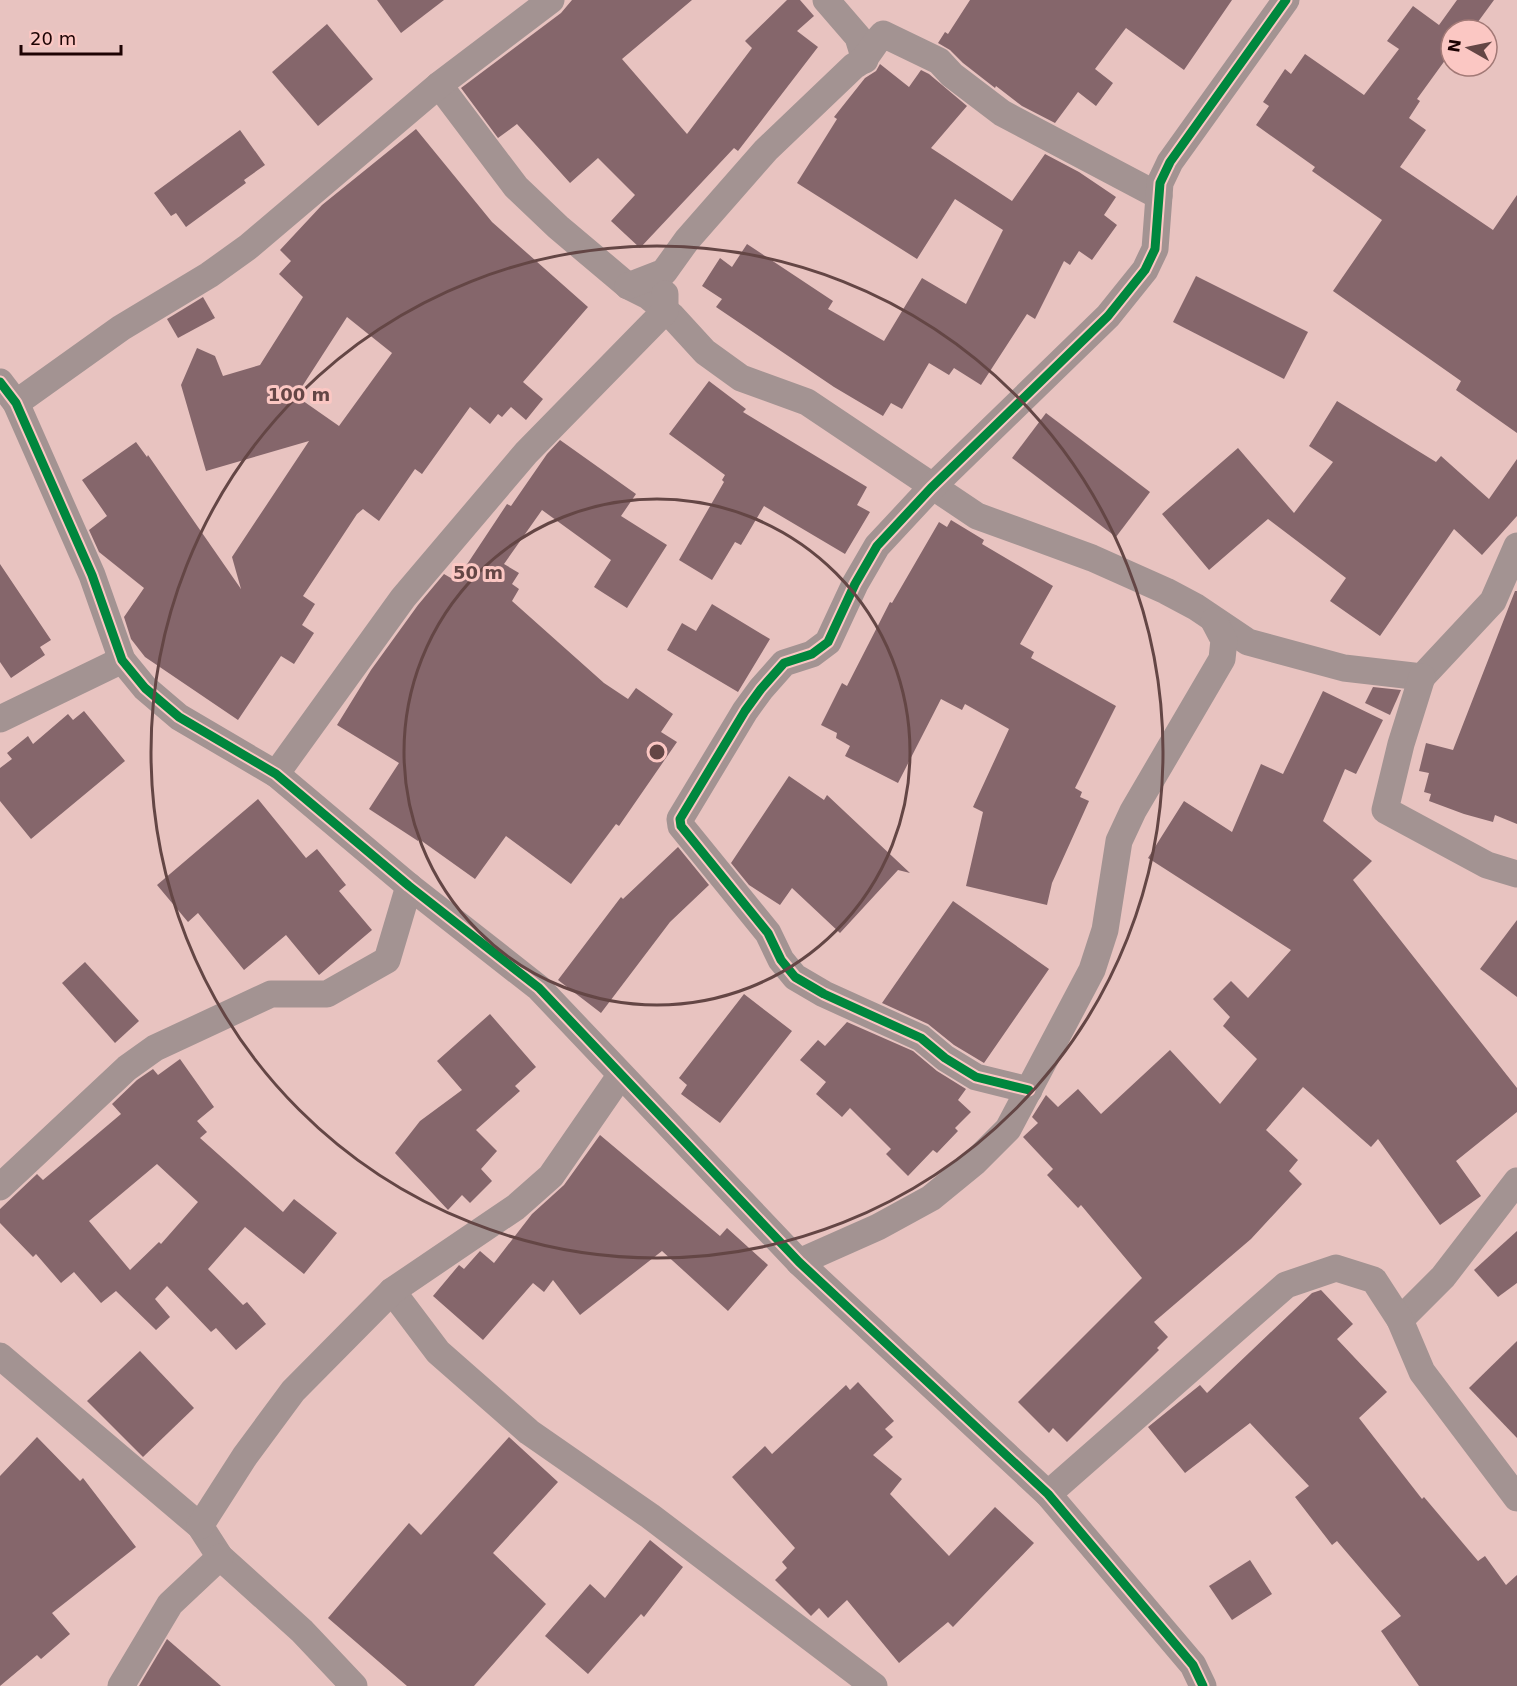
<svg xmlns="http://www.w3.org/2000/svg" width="1517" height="1686" font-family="'DejaVu Sans',sans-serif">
<rect width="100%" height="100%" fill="#e8c3c0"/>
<g fill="#85666b" fill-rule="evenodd">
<polygon points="377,0 444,0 401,33"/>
<polygon points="572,0 692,0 622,59 687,134 752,48 745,41 787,0 800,0 814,16 797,31 818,47 738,151 734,148 640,248 611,221 635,195 598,158 570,183 517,124 498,138 461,88 561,13"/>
<polygon points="970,0 1232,0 1184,70 1126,28 1095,69 1113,83 1096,106 1078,92 1055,123 1022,106 996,86 995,88 963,63 950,50 938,43 945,32 948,34"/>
<polygon points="1457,0 1494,0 1472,30 1446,30 1451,34 1451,52 1417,99 1420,101 1409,118 1426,130 1400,167 1493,230 1517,195 1517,433 1456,390 1461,381 1333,291 1382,220 1312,171 1315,167 1256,125 1269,106 1263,102 1285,69 1291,74 1305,54 1364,95 1399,49 1387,41 1413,6 1439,25"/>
<polygon points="327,24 373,79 318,126 272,72"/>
<polygon points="880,64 909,87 921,70 929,74 967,106 931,148 1012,201 1045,154 1079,172 1116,197 1104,215 1117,225 1092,260 1079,251 1070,265 1064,261 1035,319 1027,314 981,385 954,368 949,375 929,363 902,409 891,403 883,416 834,387 716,307 722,299 702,286 720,258 732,267 747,244 833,301 828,309 884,341 922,278 966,304 1003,230 955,199 917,259 797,183 837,119 834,117 865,78 876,71"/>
<path d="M416,129L492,222L588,307L523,382L543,399L526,420L511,407L502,417L498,414L490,424L470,407L422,474L415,469L379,521L363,509L357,514L303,596L315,604L302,625L314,633L294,664L281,656L238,720L145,657L131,639L124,617L144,588L99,552L89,530L107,516L82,480L136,442L147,457L148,455L241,589L232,557L309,441L206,471L181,385L197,348L215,356L223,376L260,365L303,297L279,274L291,261L280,250L322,205ZM347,317L392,353L339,426L296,396Z"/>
<polygon points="240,130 265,165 244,180 246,183 186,227 176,213 171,216 154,193"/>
<polygon points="1196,276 1308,332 1284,379 1173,322"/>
<polygon points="203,297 215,318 178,338 167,319"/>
<polygon points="709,381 746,409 743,412 867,487 857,505 870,512 845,554 764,506 741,545 735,542 712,580 679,560 724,482 722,480 725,475 669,434"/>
<polygon points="1337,401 1436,462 1441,456 1489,499 1517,459 1517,516 1482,555 1454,529 1380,636 1330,601 1346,578 1268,519 1209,570 1162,514 1238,448 1294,513 1333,462 1309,446"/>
<polygon points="1046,413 1150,492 1116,537 1012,458"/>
<polygon points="560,440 636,494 621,516 667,545 627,608 594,587 611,560 542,510 504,564 519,573 512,584 519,589 512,601 604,683 628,699 636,688 673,714 661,732 677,742 619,826 616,824 571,884 506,836 475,879 419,839 418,841 369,809 399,763 337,725 371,670 418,605 444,574 456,581 507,504 511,506 547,454"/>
<polygon points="951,520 984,540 982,544 1053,586 1020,644 1034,652 1031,658 1116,706 1075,788 1082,792 1080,797 1089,801 1052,883 1047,905 966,886 983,812 973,807 1009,729 965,704 962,710 941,699 898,783 845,756 850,746 836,738 837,733 821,725 842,683 847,686 890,602 892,603 939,522 947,527"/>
<polygon points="0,564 51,640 40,647 45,655 11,678 0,662"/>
<polygon points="1515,591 1517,591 1517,824 1495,815 1493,822 1464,814 1429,801 1431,794 1424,792 1429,773 1419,771 1426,743 1453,750"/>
<polygon points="712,604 770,639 738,692 667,650 682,623 696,631"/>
<polygon points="1373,687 1401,690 1390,715 1365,703"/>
<polygon points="1323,691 1383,720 1356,774 1345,769 1323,821 1372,861 1353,880 1517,1088 1517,1112 1456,1161 1481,1196 1440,1225 1378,1139 1371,1147 1303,1087 1266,1130 1298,1160 1289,1171 1302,1184 1251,1239 1154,1322 1168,1337 1157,1348 1159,1350 1067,1442 1053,1428 1049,1433 1018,1402 1142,1278 1081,1205 1078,1208 1047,1175 1053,1169 1023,1137 1038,1123 1032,1117 1046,1095 1058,1107 1078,1089 1101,1114 1170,1050 1220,1104 1257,1059 1223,1026 1230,1017 1213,999 1231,981 1248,998 1291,950 1148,858 1184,801 1232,832 1261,764 1283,774"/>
<polygon points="84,711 125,761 31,839 0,801 0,768 12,759 7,753 28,736 33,744 68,714 73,720"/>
<polygon points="789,776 824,800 827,795 910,873 898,870 840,933 792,888 780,905 749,885 731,863"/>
<polygon points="258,799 306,858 317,849 346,885 339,891 372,930 319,975 286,935 244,970 198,913 188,922 157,885"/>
<polygon points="678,847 709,885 670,922 601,1013 558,980 621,897 623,899"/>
<polygon points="953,901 1049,969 984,1063 954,1045 928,1024 882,1003"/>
<polygon points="1517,920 1517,997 1480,969"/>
<polygon points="85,962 139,1021 115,1043 62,983"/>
<polygon points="744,994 792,1031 720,1123 681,1094 687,1085 679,1078"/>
<polygon points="490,1014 536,1067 515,1086 520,1091 476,1130 497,1151 481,1169 492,1181 470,1203 462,1195 448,1210 395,1153 420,1121 462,1090 437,1061"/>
<polygon points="847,1022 913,1051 937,1071 966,1089 958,1100 971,1112 955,1128 958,1131 937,1153 933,1150 908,1176 886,1154 891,1149 850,1108 842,1117 816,1094 826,1082 800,1060 818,1040 825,1046"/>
<path d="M180,1059L214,1107L197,1121L207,1132L200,1138L283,1212L294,1199L337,1233L304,1274L245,1227L208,1269L243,1305L247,1302L266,1324L236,1350L216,1328L211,1332L167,1286L155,1299L170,1317L156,1330L116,1291L101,1303L74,1272L61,1283L36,1254L33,1257L0,1223V1209L37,1174L43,1180L121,1114L112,1104L137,1080L153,1069L158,1075ZM157,1164L198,1202L161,1244L159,1242L130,1270L89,1221Z"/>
<polygon points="600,1135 720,1236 727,1228 768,1265 728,1311 662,1251 580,1315 553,1280 544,1292 533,1283 483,1340 433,1296 459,1265 464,1269 480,1251 494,1263 532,1214 564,1185"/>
<polygon points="1517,1231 1517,1283 1498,1297 1474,1270"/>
<polygon points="1321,1290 1353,1324 1337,1339 1387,1392 1359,1418 1422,1499 1424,1497 1478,1561 1485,1556 1506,1585 1517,1575 1517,1686 1419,1686 1381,1631 1401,1616 1337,1541 1332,1545 1295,1497 1309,1486 1250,1423 1185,1473 1148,1427 1200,1385 1207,1393 1312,1293"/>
<polygon points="1517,1341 1517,1438 1469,1388"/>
<polygon points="140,1351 194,1408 143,1457 87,1401"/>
<polygon points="858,1382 894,1421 885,1429 893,1437 873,1455 902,1479 890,1494 949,1556 995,1507 1034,1543 953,1627 948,1622 899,1663 847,1600 828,1618 819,1608 811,1616 775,1580 787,1568 782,1562 795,1548 732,1477 765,1446 772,1454 846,1385 850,1390"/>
<polygon points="37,1437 80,1481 83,1478 136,1547 52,1613 70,1634 41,1659 37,1655 0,1686 0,1476"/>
<polygon points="509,1437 558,1482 493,1553 546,1604 474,1686 407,1686 328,1618 409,1523 421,1535"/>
<polygon points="650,1540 683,1567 644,1617 641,1614 588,1674 545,1636 590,1584 605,1598"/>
<polygon points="1250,1560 1272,1594 1232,1620 1209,1586"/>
<polygon points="167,1639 221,1686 139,1686"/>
</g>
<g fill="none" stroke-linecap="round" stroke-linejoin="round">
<g stroke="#a39392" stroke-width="27">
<polyline points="826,0 858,37 865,60"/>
<polyline points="439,85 516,187 558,227 628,286 648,296 672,316 705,352 741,378 807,402 977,516 1092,558 1166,591 1196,607 1248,642 1344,668 1422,677 1493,601 1517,546"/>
<path d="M628,286L664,272L687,240L766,150L854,66C868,59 872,45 883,34L939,61L952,75L1002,113L1159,196"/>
<polyline points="0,382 16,403 92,575 122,660 145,688 179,717 276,774 409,886 539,988 799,1262 1048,1494 1193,1665 1203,1686"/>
<polyline points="16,403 121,328 209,275 248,247 439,85 551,0"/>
<polyline points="1422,677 1401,744 1385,810 1487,865 1517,874"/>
<polyline points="0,719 122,660"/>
<polyline points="276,774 403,598 526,453 665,311 665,294"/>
<polyline points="1029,1090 976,1077 945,1058 921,1038 824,994 795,977 781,960 768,933 681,826 680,819 745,711 761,689 784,663 812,654 828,642 855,584 877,546 931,488 1108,316 1145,270 1155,249 1160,183 1170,162 1286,0"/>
<polyline points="0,1187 127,1068 155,1048 271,994 327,994 387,960 409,886"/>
<polyline points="799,1262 878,1227 931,1198 975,1162 1008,1129 1092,970 1105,930 1119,841 1133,811 1222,659 1224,640 1214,621"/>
<polyline points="392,1291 438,1352 529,1432 650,1516 874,1686"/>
<polyline points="1400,1320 1443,1277 1517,1181"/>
<polyline points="0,1356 200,1526 220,1557 302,1631 354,1686"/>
<polyline points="1048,1494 1286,1285 1336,1268 1374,1280 1400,1320 1422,1372 1517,1498"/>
<polyline points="200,1526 245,1456 293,1391 392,1291 516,1207 551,1176 620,1076"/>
<polyline points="121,1686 170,1604 220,1557"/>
</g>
<g stroke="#fbc7c3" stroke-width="13">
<g id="cycleway">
<polyline points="0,382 16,403 92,575 122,660 145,688 179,717 276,774 409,886 539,988 799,1262 1048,1494 1193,1665 1203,1686"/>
<polyline points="1029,1090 976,1077 945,1058 921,1038 824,994 795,977 781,960 768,933 681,826 680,819 745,711 761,689 784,663 812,654 828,642 855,584 877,546 931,488 1108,316 1145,270 1155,249 1160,183 1170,162 1286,0"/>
</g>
</g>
<use href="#cycleway" stroke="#00873e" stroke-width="9"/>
</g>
<g fill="none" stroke="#644645" stroke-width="3">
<circle cx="657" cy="752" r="253"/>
<circle cx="657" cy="752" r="506"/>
</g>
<circle cx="657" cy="752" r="9" fill="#644645" stroke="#fbc7c3" stroke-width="3"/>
<g font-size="18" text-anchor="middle" font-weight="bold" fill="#644645" stroke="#fbc7c3" stroke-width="6" stroke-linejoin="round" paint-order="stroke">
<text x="299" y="401">100 m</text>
<text x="478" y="579">50 m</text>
</g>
<g transform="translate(1469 48) rotate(279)"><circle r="28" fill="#fbc7c3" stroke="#a27976" stroke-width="1.5"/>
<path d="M0-4.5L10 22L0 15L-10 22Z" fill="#644645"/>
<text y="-9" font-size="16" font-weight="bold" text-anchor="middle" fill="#1d0303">N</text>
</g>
<path d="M21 45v9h100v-9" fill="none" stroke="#1d0303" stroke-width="3"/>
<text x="30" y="45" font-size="18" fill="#1d0303" stroke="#fbc7c3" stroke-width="4.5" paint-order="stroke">20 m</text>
</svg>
